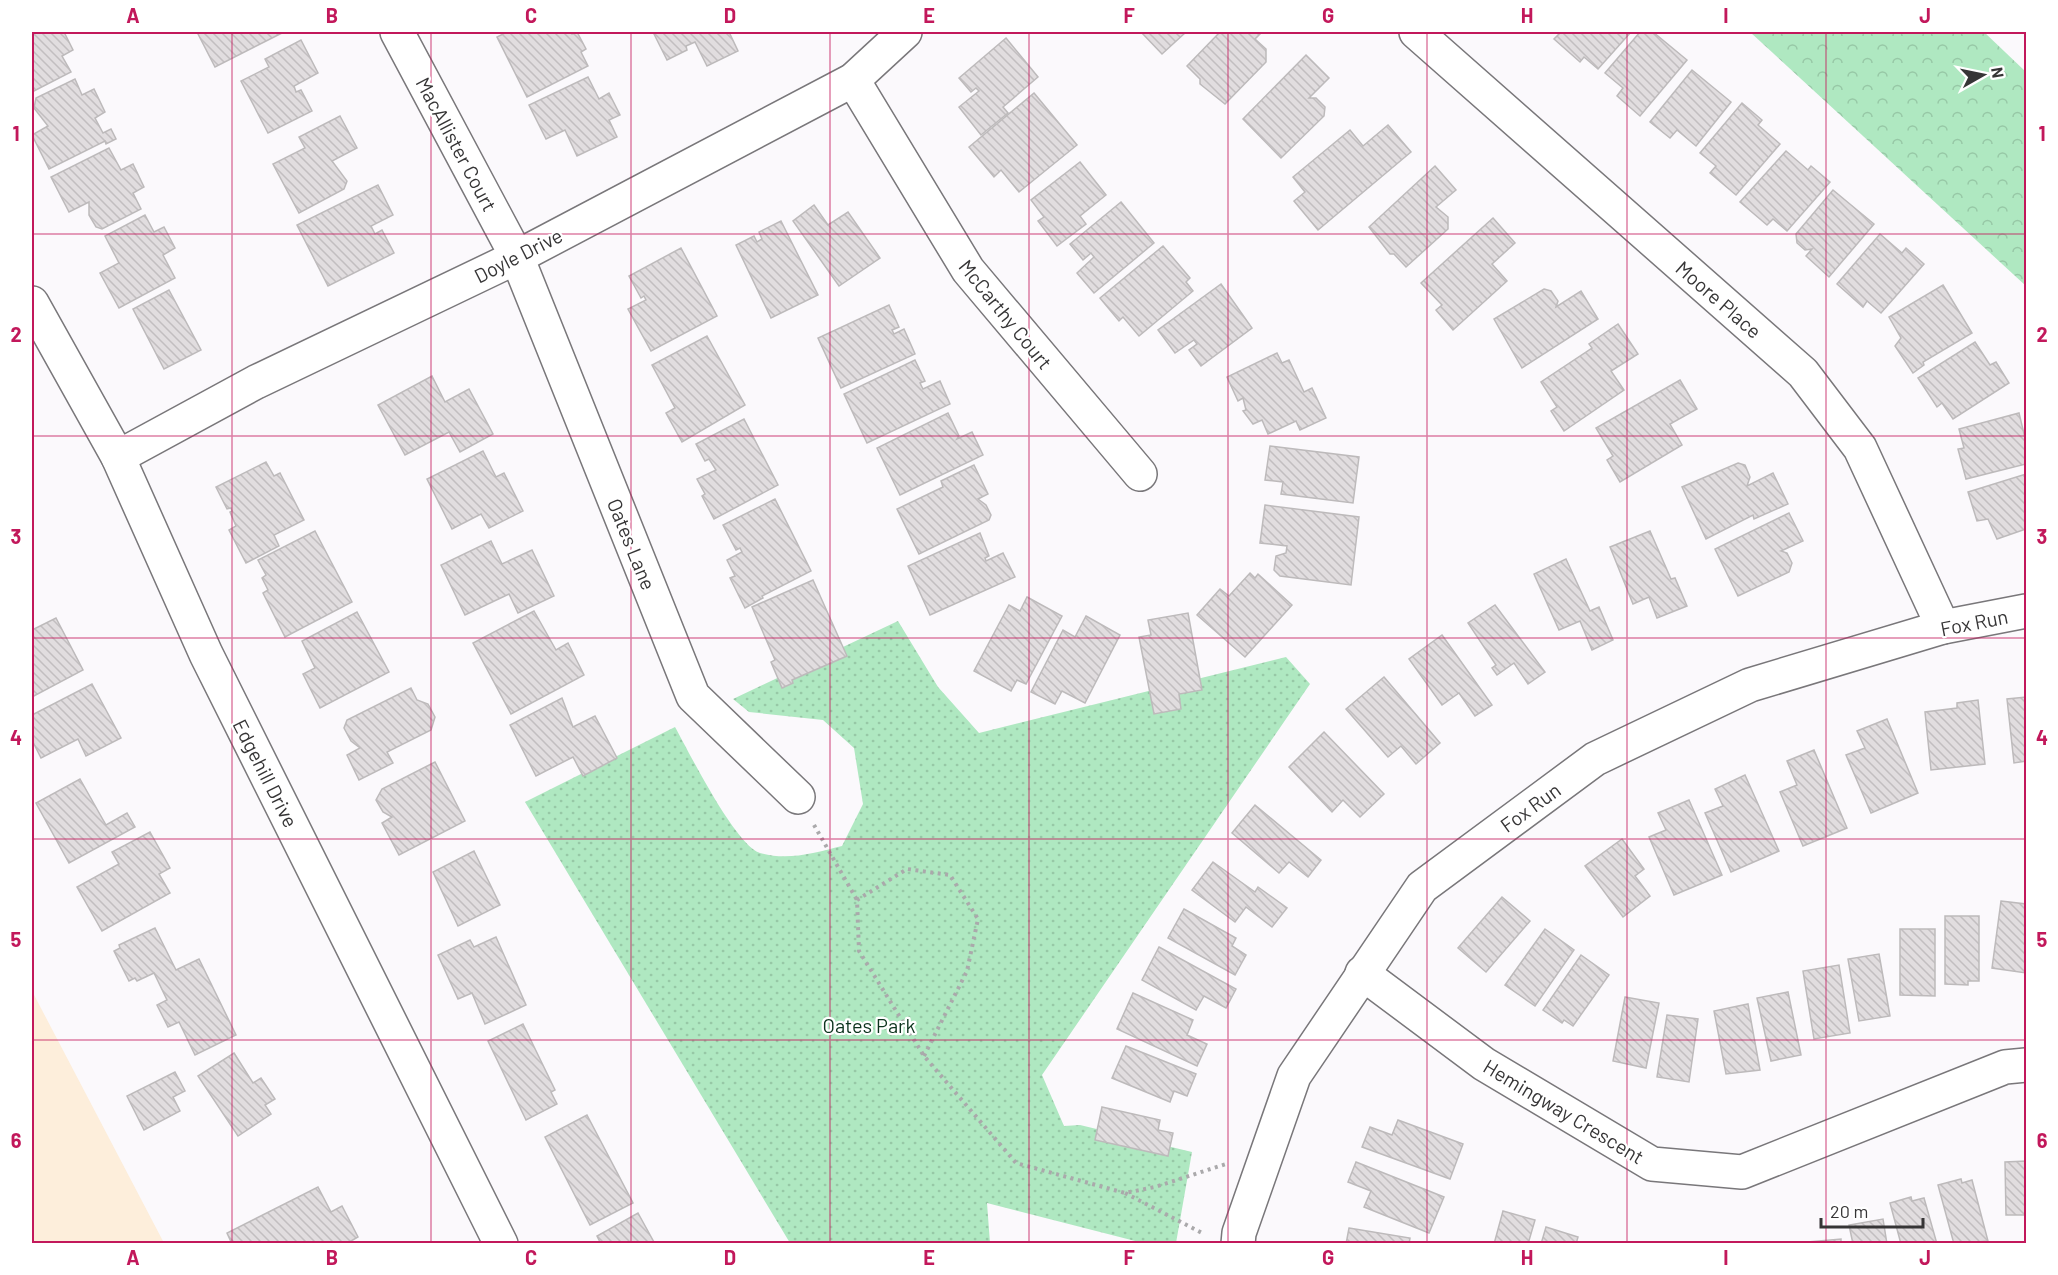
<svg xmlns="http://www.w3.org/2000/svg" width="2058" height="1275" font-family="Barlow,sans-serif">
<defs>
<pattern id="forest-crowns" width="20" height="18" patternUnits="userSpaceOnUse" patternTransform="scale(1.5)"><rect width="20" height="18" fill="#afe8c1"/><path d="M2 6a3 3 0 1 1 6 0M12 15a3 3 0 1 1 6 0" fill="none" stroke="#97c8a6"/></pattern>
<pattern id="park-dots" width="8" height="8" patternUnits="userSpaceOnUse" patternTransform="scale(1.5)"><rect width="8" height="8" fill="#afe8c1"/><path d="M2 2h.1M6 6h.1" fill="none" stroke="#97c8a6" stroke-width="1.8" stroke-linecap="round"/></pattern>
<pattern id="building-back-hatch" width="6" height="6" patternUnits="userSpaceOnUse" patternTransform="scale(1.5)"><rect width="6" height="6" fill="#e1dddf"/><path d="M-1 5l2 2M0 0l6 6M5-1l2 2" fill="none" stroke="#c2bec0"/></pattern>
</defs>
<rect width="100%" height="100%" fill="#fbf9fc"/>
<polygon fill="#fdeedb" points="32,991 164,1243 32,1243"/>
<polygon fill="url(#forest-crowns)" points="1750,32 1984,32 2026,72 2026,286"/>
<path fill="url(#park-dots)" d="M898,621L938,687L979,733L1286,657L1310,684L1042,1075L1064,1126L1080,1125L1192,1152L1176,1243H1143L987,1203L990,1243H790L525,802L675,727C689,752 735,845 760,853C788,861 814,853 842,846L863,804L854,748L823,720L749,712L733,699Z"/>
<g fill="url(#building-back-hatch)" stroke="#bdbabb" stroke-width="1.5">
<polygon points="32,32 64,32 73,50 62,56 71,72 32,92"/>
<polygon points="197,32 281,32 282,33 215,67"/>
<polygon points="507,32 571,32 572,34 577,32 586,49 581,52 588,66 527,97 497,37"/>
<polygon points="653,32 729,32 738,51 707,66 695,42 686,46 687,50 667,60"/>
<polygon points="1141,32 1186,32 1162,54"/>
<polygon points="1220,32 1262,32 1255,39 1266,49 1266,62 1225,104 1200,84 1200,79 1187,66"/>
<polygon points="1561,32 1631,32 1598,69 1584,57 1580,62 1554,39"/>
<polygon points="1640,32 1653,32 1687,60 1640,116 1617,96 1623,88 1605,73"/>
<polygon points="1006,38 1038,77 1003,107 1008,113 981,135 959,107 979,91 976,88 971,92 959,78"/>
<polygon points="301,40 318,73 294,86 296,92 301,90 312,111 268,133 241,81 269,67 265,59"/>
<polygon points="1306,55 1329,78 1309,98 1316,98 1325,107 1324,116 1281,158 1243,119"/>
<polygon points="1692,70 1731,102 1696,146 1677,130 1670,138 1650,122"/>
<polygon points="588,77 599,99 609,93 620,115 609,120 617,137 577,156 565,130 546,139 529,105"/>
<polygon points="75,79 82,95 94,89 105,112 95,118 103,133 111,129 116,139 106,144 105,141 49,169 32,135 48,126 34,108 36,98"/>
<polygon points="1034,93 1077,145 1019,192 1001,170 994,177 969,147"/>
<polygon points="1742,103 1762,120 1758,125 1780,144 1736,195 1710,173 1716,166 1700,153"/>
<polygon points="340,116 357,148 332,161 347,181 344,189 299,213 273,164 305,148 299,137"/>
<polygon points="1388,125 1411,152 1318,230 1294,201 1305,192 1293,177 1350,130 1363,146"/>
<polygon points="109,148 121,170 133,164 144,187 133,193 141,209 102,229 96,227 89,215 89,202 69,212 51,177"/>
<polygon points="1786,151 1808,170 1811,166 1830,182 1787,231 1773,219 1767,225 1740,202"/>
<polygon points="1080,162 1106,195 1080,216 1086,224 1057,246 1038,221 1044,217 1031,200"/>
<polygon points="1435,166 1456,190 1436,207 1448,217 1448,229 1406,267 1394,254 1390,254 1369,227"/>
<polygon points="378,185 393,215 371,226 375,234 382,230 394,253 328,286 297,225"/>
<polygon points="1833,190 1874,224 1829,277 1806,256 1812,249 1805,250 1797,243 1796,234"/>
<polygon points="1121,202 1154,243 1094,293 1077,273 1094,257 1091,253 1083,260 1070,244"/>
<polygon points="814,205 828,225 848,212 880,258 839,286 793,221"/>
<polygon points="145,215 154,232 164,227 175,248 163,255 175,278 119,308 100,273 119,263 105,236"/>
<polygon points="1493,218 1515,243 1492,264 1507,281 1453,330 1436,310 1442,305 1421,283"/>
<polygon points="781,221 818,295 771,318 736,245 754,236 757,242 762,239 759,232"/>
<polygon points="1880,234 1902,253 1906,248 1924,264 1881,313 1867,301 1863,307 1837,284"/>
<polygon points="1163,246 1190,278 1186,282 1193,291 1139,336 1123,317 1119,321 1100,298"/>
<polygon points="681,248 717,316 651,351 628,309 646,300 644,296 641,298 629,276"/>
<polygon points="1221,284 1252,328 1201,366 1189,350 1197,344 1194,340 1175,353 1158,330"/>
<polygon points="1943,285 1972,333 1923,362 1924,365 1913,373 1895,346 1901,338 1889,317"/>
<polygon points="1544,289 1551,291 1558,301 1556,307 1581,291 1598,319 1522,368 1494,319"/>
<polygon points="169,290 201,350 164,369 133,309"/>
<polygon points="889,305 899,327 892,330 894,334 904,329 915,354 841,388 818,338"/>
<polygon points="1618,324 1638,354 1611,371 1624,390 1564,431 1551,411 1557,407 1541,382 1592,348 1589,344"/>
<polygon points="707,336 745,405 682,442 666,413 675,408 652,365"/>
<polygon points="1975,342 1990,365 1996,362 2009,383 1953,419 1942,403 1937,407 1918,378"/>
<polygon points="1277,353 1282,363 1289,360 1304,392 1312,388 1326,418 1300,430 1296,421 1268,434 1262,420 1253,424 1243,411 1246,410 1243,398 1238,401 1227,377"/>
<polygon points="915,360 925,381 920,383 923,389 940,381 950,404 867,443 844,394"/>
<polygon points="432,376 445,402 469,389 493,434 460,452 449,432 405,455 378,405"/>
<polygon points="1680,380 1697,409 1670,424 1682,445 1620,482 1607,460 1613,456 1596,428"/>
<polygon points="948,413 959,436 957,439 972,432 983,455 900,495 877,448"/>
<polygon points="2019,413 2026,442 2026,464 1966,479 1958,449 1964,448 1959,429"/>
<polygon points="744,419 778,485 714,519 702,496 705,494 697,479 716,470 709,459 705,461 696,444"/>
<polygon points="1270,446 1359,457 1353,503 1281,494 1283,482 1265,480"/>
<polygon points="483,451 496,477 504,473 523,511 489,528 481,514 452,529 427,479"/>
<polygon points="266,462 274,476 280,473 304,520 274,535 279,546 246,563 229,530 236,526 230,512 232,511 231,508 227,509 216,487"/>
<polygon points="1738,463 1745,465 1750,477 1747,486 1773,473 1788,504 1754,519 1753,515 1706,539 1682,487"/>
<polygon points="974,465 988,494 978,499 986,505 991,515 989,520 919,554 897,509 943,487 941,481"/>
<polygon points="2026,474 2026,529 1997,539 1988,519 1977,521 1968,492"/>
<polygon points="775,499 811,571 762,596 763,598 745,608 730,578 735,576 727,560 742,552 740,548 736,550 723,525"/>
<polygon points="1265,505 1359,517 1351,585 1280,576 1274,570 1276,556 1286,553 1287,546 1260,543"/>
<polygon points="1789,513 1803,541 1781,551 1787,553 1792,563 1789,572 1738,596 1715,549"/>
<polygon points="315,531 352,602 285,637 263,593 268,590 262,578 266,575 258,560"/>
<polygon points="1650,531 1671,579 1675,578 1687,606 1657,618 1649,597 1633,604 1610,547"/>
<polygon points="980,533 989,556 985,558 986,561 1003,553 1015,577 930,615 908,566"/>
<polygon points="491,541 502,564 532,550 554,596 518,613 509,594 465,615 441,565"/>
<polygon points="1566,559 1590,611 1599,607 1613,640 1592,650 1580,621 1559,630 1534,574"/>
<polygon points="1250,573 1255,578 1258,574 1292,605 1245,657 1197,615 1220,589 1229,596"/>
<polygon points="813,580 847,656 792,680 793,683 782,688 771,662 775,660 752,607"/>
<polygon points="1027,597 1062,616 1026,684 1017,680 1011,691 974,671 1009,605 1020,611"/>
<polygon points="1495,605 1545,672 1528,684 1514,663 1497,675 1492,668 1496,665 1468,623"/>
<polygon points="534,611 556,650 568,643 584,675 511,714 473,643"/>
<polygon points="357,612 389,672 320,708 303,674 315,668 302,641"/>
<polygon points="1188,613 1202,690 1179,694 1181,709 1154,714 1139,637 1151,635 1148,620"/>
<polygon points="1086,616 1120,635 1085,703 1062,691 1055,704 1031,692 1063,630 1075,637"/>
<polygon points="56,618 83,670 32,697 32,630"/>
<polygon points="1442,635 1492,705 1475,716 1459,693 1442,705 1409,659"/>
<polygon points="1384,677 1440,743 1416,764 1401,746 1388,757 1346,709"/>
<polygon points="92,684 121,738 86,756 78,739 41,758 32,740 32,715"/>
<polygon points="411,688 417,700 428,704 435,717 431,730 387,752 393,763 359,780 347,755 360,748 351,741 344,728 347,720"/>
<polygon points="2026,697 2026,761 2014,763 2007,699"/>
<polygon points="562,698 573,727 595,716 617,758 583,776 573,757 536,776 510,725"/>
<polygon points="1978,700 1985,764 1931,770 1925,712 1957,708 1957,703"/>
<polygon points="1887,719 1918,793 1871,813 1846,755 1865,748 1857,731"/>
<polygon points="1324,732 1384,794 1360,817 1343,800 1332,812 1289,767"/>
<polygon points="1814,750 1847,828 1803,846 1780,792 1797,785 1787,761"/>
<polygon points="435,762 465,821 399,855 382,823 392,817 383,812 376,800 382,789"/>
<polygon points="1745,775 1779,851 1731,872 1705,813 1723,806 1715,789"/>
<polygon points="80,779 106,825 127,813 135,827 69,863 36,803"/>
<polygon points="1689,800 1722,875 1674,895 1649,837 1666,830 1658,813"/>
<polygon points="1255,805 1321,860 1308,877 1289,862 1279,873 1232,833"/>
<polygon points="150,832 170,868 159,874 170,893 102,931 77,887 119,864 112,852"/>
<polygon points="1622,839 1644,869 1635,876 1650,896 1623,917 1585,866"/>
<polygon points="474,851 500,905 458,926 433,872"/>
<polygon points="1213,862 1255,892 1258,887 1287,908 1272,927 1246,907 1235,922 1192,890"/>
<polygon points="1502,897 1530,921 1486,972 1458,948"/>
<polygon points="2001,901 2026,904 2026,973 1992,968"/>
<polygon points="1184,909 1236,938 1232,946 1246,955 1235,975 1168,938"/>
<polygon points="1945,916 1979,916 1979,981 1968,981 1968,985 1945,984"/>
<polygon points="155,928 176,970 199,959 236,1035 195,1055 179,1022 168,1027 157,1005 167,1000 154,973 137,981 135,978 129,981 114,951 120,948 119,945"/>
<polygon points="1545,929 1574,950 1535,1006 1505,985"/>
<polygon points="1900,929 1935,929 1935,996 1900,995"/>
<polygon points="496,937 526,1005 485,1024 472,993 458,999 438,955 470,940 474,947"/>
<polygon points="1159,947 1236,989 1226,1008 1204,996 1196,1010 1142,980"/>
<polygon points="1879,954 1890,1016 1859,1021 1848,959"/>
<polygon points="1581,955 1609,975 1573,1026 1564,1020 1562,1023 1543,1010"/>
<polygon points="1839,965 1850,1033 1814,1039 1803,971"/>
<polygon points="1788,992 1801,1055 1771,1061 1757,998"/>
<polygon points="1133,993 1193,1020 1187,1035 1207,1044 1197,1066 1117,1029"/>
<polygon points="1625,997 1659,1003 1646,1068 1613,1061"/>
<polygon points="1748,1004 1760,1070 1726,1074 1714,1011"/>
<polygon points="1667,1015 1698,1019 1689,1082 1657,1077"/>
<polygon points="523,1024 555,1090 551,1092 557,1104 526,1120 488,1041"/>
<polygon points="1126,1046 1196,1074 1187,1096 1174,1091 1170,1102 1112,1078"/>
<polygon points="234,1053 253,1083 261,1078 275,1099 265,1105 271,1114 238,1136 198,1076"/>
<polygon points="175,1072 185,1091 173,1097 180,1111 144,1130 127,1096"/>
<polygon points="1102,1107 1160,1120 1158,1130 1173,1133 1168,1156 1095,1140"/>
<polygon points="587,1115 633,1203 590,1225 545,1137"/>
<polygon points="1398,1120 1463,1144 1450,1179 1362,1147 1370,1127 1392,1135"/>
<polygon points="2026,1161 2026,1215 2006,1215 2005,1162"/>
<polygon points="1356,1162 1444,1197 1429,1233 1364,1207 1371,1191 1348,1182"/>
<polygon points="1961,1179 1962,1183 1972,1180 1988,1241 1954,1244 1938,1185"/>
<polygon points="318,1187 331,1212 342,1206 358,1237 346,1244 232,1244 227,1233"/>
<polygon points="1911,1197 1912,1201 1924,1198 1937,1244 1901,1244 1890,1203"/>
<polygon points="1503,1211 1535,1220 1528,1244 1494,1244"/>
<polygon points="638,1213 655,1244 601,1244 597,1236"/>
<polygon points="1883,1219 1887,1244 1853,1244 1849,1225"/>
<polygon points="1546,1227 1578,1237 1576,1244 1541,1244"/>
<polygon points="1349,1228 1410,1238 1409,1244 1346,1244"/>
<polygon points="1841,1239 1841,1244 1808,1244 1808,1242"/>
</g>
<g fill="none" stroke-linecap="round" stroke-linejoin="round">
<g stroke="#79777a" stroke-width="36">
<g id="minor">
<polyline points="397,32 517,257 693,696 798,797"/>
<polyline points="1416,32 1803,373 1860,448 1943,627"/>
<polyline points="853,80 968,270 1140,474"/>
<polyline points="32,303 118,457 206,654 501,1244"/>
<polyline points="118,457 256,382 517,257 853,80 905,32"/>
<polyline points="1362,973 1484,1064 1652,1164 1742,1172 2005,1067 2026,1065"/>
<polyline points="1238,1244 1239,1233 1294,1076 1422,887 1595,759 1750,685 1943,627 2026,611"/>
</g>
</g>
<g stroke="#aaa9ab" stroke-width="4" stroke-dasharray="3 4.5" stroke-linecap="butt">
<polyline points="814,825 857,900"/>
<polyline points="924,1056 967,971 978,919 950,875 907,869 857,900 859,951 924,1056 1016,1163 1125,1193 1155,1187 1229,1163"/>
<polyline points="1125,1193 1204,1234"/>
</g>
<use href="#minor" stroke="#fff" stroke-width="33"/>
</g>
<path fill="none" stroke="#c2185b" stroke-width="1.5" stroke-opacity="0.55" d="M232,32V1244M431,32V1244M631,32V1244M830,32V1244M1029,32V1244M1228,32V1244M1427,32V1244M1627,32V1244M1826,32V1244M32,234H2026M32,436H2026M32,638H2026M32,839H2026M32,1040H2026"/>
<g text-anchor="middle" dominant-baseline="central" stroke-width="4.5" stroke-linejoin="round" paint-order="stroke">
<g font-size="20" fill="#363536" stroke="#fff">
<text transform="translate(457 144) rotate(62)">MacAllister Court</text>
<text transform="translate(518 255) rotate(-27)">Doyle Drive</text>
<text transform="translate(1719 299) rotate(41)">Moore Place</text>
<text transform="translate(1006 314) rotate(51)">McCarthy Court</text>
<text transform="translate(632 544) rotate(68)">Oates Lane</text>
<text transform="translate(1974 622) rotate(-11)">Fox Run</text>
<text transform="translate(266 773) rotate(63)">Edgehill Drive</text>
<text transform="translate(1530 807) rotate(-36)">Fox Run</text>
<text transform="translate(1564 1111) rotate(31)">Hemingway Crescent</text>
</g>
<g font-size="20" fill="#0d341e" stroke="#fff">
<text x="869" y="1025">Oates Park</text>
</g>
</g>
<rect width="2058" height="1275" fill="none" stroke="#ffffff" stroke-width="66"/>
<g transform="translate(1983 75) rotate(81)" stroke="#ffffff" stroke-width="4.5" paint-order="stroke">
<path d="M0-4.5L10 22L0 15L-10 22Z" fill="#363536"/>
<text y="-9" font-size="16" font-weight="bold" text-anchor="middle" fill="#363536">N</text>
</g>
<path d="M1821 1218v9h102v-9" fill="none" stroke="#363536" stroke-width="3"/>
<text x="1830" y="1218" font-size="18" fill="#363536" stroke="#ffffff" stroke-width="4.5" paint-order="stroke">20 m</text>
<rect x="33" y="33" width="1992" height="1209" fill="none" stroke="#c2185b" stroke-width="2"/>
<g font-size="20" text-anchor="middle" font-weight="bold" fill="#c2185b">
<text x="133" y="23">A</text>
<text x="332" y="23">B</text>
<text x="531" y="23">C</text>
<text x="730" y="23">D</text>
<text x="929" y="23">E</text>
<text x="1129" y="23">F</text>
<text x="1328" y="23">G</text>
<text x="1527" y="23">H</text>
<text x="1726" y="23">I</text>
<text x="1925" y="23">J</text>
<text x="16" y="141">1</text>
<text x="2042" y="141">1</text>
<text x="16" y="342">2</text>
<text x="2042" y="342">2</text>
<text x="16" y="544">3</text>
<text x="2042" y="544">3</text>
<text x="16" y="745">4</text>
<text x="2042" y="745">4</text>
<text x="16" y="947">5</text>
<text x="2042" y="947">5</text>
<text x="16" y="1148">6</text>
<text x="2042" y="1148">6</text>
<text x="133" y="1265">A</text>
<text x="332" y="1265">B</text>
<text x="531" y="1265">C</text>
<text x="730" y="1265">D</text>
<text x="929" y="1265">E</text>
<text x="1129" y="1265">F</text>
<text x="1328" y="1265">G</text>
<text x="1527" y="1265">H</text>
<text x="1726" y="1265">I</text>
<text x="1925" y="1265">J</text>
</g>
</svg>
